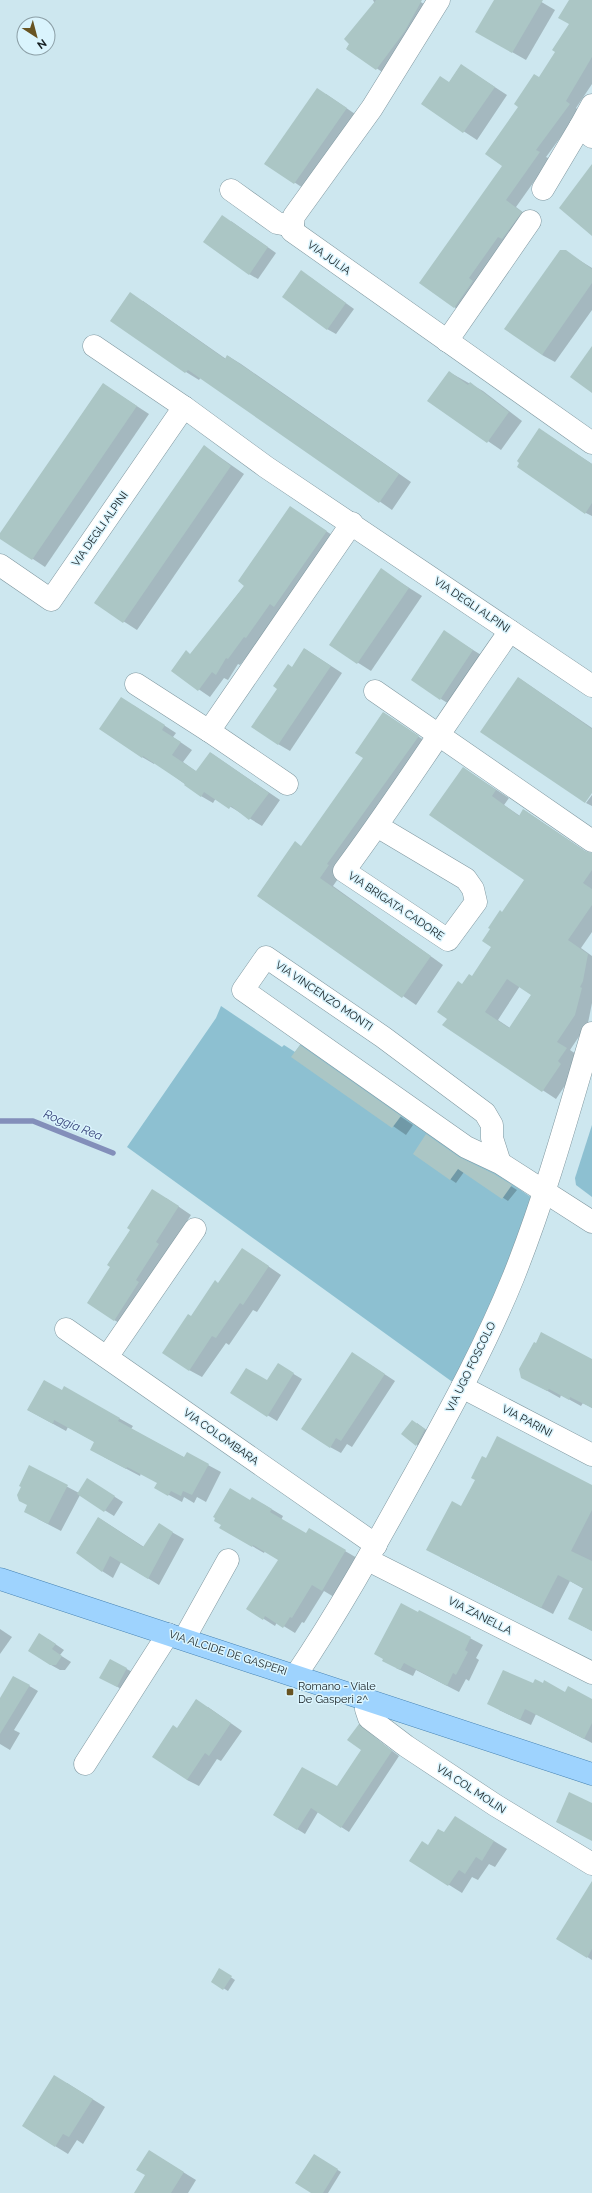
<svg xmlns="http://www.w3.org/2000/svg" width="592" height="2193" font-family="Raleway,sans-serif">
<rect width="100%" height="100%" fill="#cde7ef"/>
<g fill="#8dc0d1">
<polygon points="221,1006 282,1047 284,1045 295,1052 305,1038 532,1198 534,1202 458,1386 127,1147 216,1018"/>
<polygon points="592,1125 592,1197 576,1185 575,1178"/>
</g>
<g fill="#0003" fill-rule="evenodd">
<polygon points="373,0 418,0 432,10 388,76 347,48 375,4"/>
<polygon points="495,0 538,0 555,10 526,60 477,32"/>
<polygon points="571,0 592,0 592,84 576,108 580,111 546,157 550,159 516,207 532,219 465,313 454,307 504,166 540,78 557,52 570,24"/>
<polygon points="461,65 507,95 477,140 422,104 449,83"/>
<polygon points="326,94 355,114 303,188 265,163"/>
<polygon points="231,221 276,253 258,279 249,274"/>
<polygon points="566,252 592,268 592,310 555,362 542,355"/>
<polygon points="310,277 354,309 336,334 327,329"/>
<polygon points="143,301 226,359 228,356 241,364 411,482 392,510 201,377 199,380 186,372 111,320"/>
<polygon points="449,372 483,391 522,421 501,450 429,401"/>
<polygon points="103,384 149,414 45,567 0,537 0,535"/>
<polygon points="539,429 592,464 592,516 586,513"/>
<polygon points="204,446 244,474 137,630 95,603"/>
<polygon points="290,507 338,539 240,665 238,664 228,680 224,678 210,697 172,671 191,655 245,585"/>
<polygon points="381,570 422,596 371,671 330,645"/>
<polygon points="444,632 486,658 454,707 441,699"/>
<polygon points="305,649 342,673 290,751 278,744 292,668"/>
<polygon points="519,678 592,728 592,791"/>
<polygon points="133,705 176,733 173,737 192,750 183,762 197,772 211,753 280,800 262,826 216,798 213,803 201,796 155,762 154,764 142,757 101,729"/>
<polygon points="384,713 431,745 333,886 443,965 416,1005 258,896 302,847 364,758"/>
<path d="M463,768L509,798L504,805L520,816L524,810L588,853L592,854V932L581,948L592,956V1003L588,1023L570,1050L579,1056L574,1072L556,1099L444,1025L492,947L503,913L525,880ZM520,986L532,994L510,1028L498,1020Z"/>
<polygon points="592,795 592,806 586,803"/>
<polygon points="300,1047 413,1125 406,1135 293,1057"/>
<polygon points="462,1160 500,1179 517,1190 508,1201 464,1172 456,1183 450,1179"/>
<polygon points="166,1198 191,1215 168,1250 127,1327 114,1320"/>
<polygon points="255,1257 281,1275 257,1312 253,1310 229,1345 226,1343 202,1377 189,1370 191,1317 219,1284"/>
<polygon points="363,1360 395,1381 352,1447 347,1444 341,1453 330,1447"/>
<polygon points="592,1360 592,1408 583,1403 581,1406 561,1395 560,1398 535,1384"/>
<polygon points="287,1370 302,1379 277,1421 231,1393 267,1382"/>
<polygon points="65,1388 133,1426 131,1429 185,1458 208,1465 221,1472 206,1502 197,1497 194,1503 184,1497 182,1502 156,1488 159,1483 141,1473 140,1476 104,1457 95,1442 68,1427 66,1431 28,1410 62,1391"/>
<polygon points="417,1423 429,1432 421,1447 417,1445"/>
<polygon points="30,1467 79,1493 96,1485 123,1502 114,1516 80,1495 61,1531 38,1519 28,1505"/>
<polygon points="592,1488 592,1631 581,1625 584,1589 570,1581 553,1614 440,1557 462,1507"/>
<polygon points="250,1501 263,1504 283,1516 281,1520 306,1535 309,1530 357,1558 334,1597 324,1591 304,1623 302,1622 295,1633 277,1622 275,1626 248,1609 280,1560 265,1551 264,1553 221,1528"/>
<polygon points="99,1518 144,1547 170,1531 184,1539 159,1585 121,1562 113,1578 102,1571"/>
<polygon points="419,1611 483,1645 476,1658 479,1660 469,1681 466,1679 459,1692 416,1670 413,1676 396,1668"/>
<polygon points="0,1629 12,1637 0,1654"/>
<polygon points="48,1639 64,1650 60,1655 71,1662 65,1670 60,1670 51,1665"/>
<polygon points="110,1660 136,1674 126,1692 101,1677"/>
<polygon points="14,1677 38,1691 14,1730 20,1733 10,1750 0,1744 0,1707"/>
<polygon points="534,1684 544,1684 565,1693 592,1700 592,1743 536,1714 531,1725 499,1710"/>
<polygon points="208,1707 242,1731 221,1761 217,1759 199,1786 187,1780 177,1729"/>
<polygon points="359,1726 399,1756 349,1832 318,1812 305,1834 274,1815 338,1787 362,1750"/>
<polygon points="468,1825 507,1849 495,1867 489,1864 478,1880 472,1877 462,1893 411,1861 445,1833"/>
<polygon points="592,1902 592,1960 558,1938"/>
<polygon points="220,1970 235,1980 228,1991 212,1981"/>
<polygon points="67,2083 105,2107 83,2144 77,2140 68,2154 55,2146"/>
<polygon points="314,2155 341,2172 328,2193 313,2193"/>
<polygon points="162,2159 196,2180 188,2193 137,2193"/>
</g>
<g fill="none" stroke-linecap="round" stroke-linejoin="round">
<polyline stroke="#838fba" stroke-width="5.5" points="0,1121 33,1121 113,1153"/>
</g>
<g fill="#abc6c5" fill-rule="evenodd">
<polygon points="376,0 422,0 405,31 376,70 346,49 349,44 344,39"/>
<polygon points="494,0 543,0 512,53 475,32"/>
<polygon points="569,0 592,0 592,57 566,101 570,104 536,150 540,152 506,200 522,212 502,239 498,237 469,278 473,281 454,308 419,283 502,166 485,154 518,107 514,104 534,74 539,77 555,52 552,50 569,24 558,18"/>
<polygon points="461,64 495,87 463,133 421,104 440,76 449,82"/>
<polygon points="317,88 347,108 294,184 264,164"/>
<polygon points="592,164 592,236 559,208"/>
<polygon points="222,215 268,247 249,275 203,242"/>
<polygon points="560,250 566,250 592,269 592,283 542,355 504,329"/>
<polygon points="301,270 346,303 327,330 282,297"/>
<polygon points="130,292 225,359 227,355 399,474 379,503 188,370 185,373 110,321"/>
<polygon points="592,346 592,393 570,377"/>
<polygon points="449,371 468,385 470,382 509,412 487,443 427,401"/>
<polygon points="103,383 137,406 32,560 0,539 0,533"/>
<polygon points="539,428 592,464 592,503 585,514 517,467 519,463 517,461"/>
<polygon points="204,445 231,466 123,623 94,603"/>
<polygon points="290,506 327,531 274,607 270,604 246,638 244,637 228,659 226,658 216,675 212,672 198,691 171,671 186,650 190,654 244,586 238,581"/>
<polygon points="381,568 409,588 357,664 329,645"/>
<polygon points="444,630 473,650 440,700 411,680"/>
<polygon points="304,648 331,666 278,745 251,727 277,689 273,686 288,664 292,667"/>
<polygon points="518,677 592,729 592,793 585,803 480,732"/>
<polygon points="121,697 165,725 162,730 181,742 172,755 196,771 210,752 269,793 249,820 231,806 229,809 204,792 201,797 184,785 185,784 143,756 142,758 99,729"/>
<polygon points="383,712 419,736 327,864 329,865 320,878 431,956 402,998 257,896 295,841 301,846 363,758 355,753"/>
<path d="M463,767L496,790L492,796L519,816L523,809L585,851L592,853V870L583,883L592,889V905L568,940L588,954L583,981L580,987L582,988L575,1015L557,1042L567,1048L558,1061L561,1064L542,1092L442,1025L447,1019L437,1012L458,981L462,984L469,974L472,976L491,947L482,941L490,929L488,928L500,910L502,912L524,880L429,815ZM507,979L531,995L509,1028L485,1012Z"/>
<polygon points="300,1045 401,1116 392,1128 291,1057"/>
<polygon points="426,1134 459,1157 494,1174 512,1185 502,1199 458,1169 450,1180 413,1154"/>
<polygon points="152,1189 179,1206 156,1242 159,1244 136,1280 139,1282 114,1321 87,1303 110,1267 107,1265 130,1230 127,1228"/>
<polygon points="242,1248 269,1266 243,1305 240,1303 216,1338 212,1336 189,1371 162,1353 188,1314 191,1316 215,1280 218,1283"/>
<polygon points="541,1332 592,1359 592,1408 570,1397 569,1400 549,1389 547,1391 521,1378 519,1369 534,1342 536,1343"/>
<polygon points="352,1352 385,1374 341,1441 336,1438 330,1448 301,1429"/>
<polygon points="278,1363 294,1373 267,1417 230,1393 246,1368 267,1380"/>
<polygon points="44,1380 62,1390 64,1386 120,1418 118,1421 184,1457 187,1452 209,1464 192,1495 183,1491 181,1496 171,1491 168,1496 154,1488 157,1483 127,1467 126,1469 90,1450 94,1442 54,1420 53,1424 27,1410"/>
<polygon points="412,1420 425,1429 416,1446 401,1434"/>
<polygon points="497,1436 592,1485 592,1510 571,1551 592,1561 592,1631 568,1619 583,1588 558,1575 541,1608 426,1550 452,1501 461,1506 475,1480 471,1478 482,1456 486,1458"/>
<polygon points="29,1465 68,1485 48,1524 24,1512 27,1505 19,1501 17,1495 21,1487 19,1486"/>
<polygon points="87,1478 115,1496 104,1512 77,1494"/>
<polygon points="230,1488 250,1500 252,1497 272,1509 270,1512 306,1533 309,1528 346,1550 322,1591 312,1585 292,1618 290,1617 283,1628 265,1616 263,1620 246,1609 278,1560 253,1545 252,1547 219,1528 221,1525 214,1521 215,1518 213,1517"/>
<polygon points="98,1517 143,1547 159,1523 173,1532 148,1579 110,1556 102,1572 76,1553"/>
<polygon points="401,1603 418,1612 419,1610 471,1637 465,1650 468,1652 456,1675 453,1673 447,1686 404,1663 400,1670 382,1661 383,1659 374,1654"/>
<polygon points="39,1633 56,1644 52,1649 62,1656 56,1665 50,1665 28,1651"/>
<polygon points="110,1659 127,1668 117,1687 99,1678"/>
<polygon points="503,1670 533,1683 535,1679 543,1683 544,1680 565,1692 568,1686 592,1699 592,1723 584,1739 525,1709 520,1720 487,1704"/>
<polygon points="13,1676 30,1685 0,1734 0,1698"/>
<polygon points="196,1699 231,1723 209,1756 205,1753 187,1780 152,1757 173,1725 177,1728"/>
<polygon points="359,1724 392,1751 341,1828 311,1808 297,1830 273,1815 302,1767 337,1786 361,1750 347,1740"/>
<polygon points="569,1792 592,1803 592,1841 556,1822"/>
<polygon points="455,1816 494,1841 482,1861 476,1857 465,1874 459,1870 448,1886 409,1861 422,1841 428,1845 438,1829 444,1832"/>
<polygon points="592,1881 592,1949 587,1958 556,1939"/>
<polygon points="219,1968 232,1976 223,1990 211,1982"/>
<polygon points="54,2075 93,2099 69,2137 63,2134 55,2147 22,2126"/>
<polygon points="149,2150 184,2172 171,2193 134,2193 145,2175 136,2170"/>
<polygon points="314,2154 338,2169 323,2193 311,2193 295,2183"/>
</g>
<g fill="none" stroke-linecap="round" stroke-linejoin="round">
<g stroke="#8098a0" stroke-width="23">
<g id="minor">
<polyline points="439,0 372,108 294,216 292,231 592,443"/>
<polyline points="592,105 580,127 592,137"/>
<polyline points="543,189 580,127"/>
<polyline points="231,190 277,223 293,226"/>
<polyline points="447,341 530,221"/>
<polyline points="94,346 184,407 266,467 592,686"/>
<polyline points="0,565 51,600 184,407"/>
<polyline points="136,684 209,731 352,523"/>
<polyline points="375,691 592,841"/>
<polyline points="209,731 287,784"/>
<path d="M377,826L466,879L473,889L476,902L448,940L344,871C402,793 454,710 510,631"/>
<polyline points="500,1163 492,1138 492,1125 485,1113 383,1037 266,957 243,990 466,1147 500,1163 592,1222"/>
<polyline points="66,1329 376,1545"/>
<polyline points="107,1357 195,1229"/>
<polyline points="462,1387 592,1455"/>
<polyline points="368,1560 592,1673"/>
<polyline points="184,1639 228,1560"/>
<path d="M296,1675C342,1607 381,1535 421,1463C454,1403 487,1342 513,1278C545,1198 568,1115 592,1033"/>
<polyline points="368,1701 366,1709 369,1718 406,1746 495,1805 592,1864"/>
<polyline points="85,1764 168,1634"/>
</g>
</g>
<g stroke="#4581b1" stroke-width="23">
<polyline id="major" points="0,1579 592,1774"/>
</g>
<use href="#minor" stroke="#fff" stroke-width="22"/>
<use href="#major" stroke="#9ed3fe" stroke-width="22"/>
</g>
<rect fill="#685422" stroke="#daf4fd" stroke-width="1.5" x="286" y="1688" width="8" height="8" rx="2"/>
<g text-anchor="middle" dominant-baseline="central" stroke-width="3" stroke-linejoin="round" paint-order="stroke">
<g font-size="11" fill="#172023" stroke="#daf4fd">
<text transform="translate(329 258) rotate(35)">VIA JULIA</text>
<text transform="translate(100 529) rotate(-55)">VIA DEGLI ALPINI</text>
<text transform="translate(472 605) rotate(34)">VIA DEGLI ALPINI</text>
<text transform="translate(396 906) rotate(34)">VIA BRIGATA CADORE</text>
<text transform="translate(324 996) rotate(34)">VIA VINCENZO MONTI</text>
<text transform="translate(471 1367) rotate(-64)">VIA UGO FOSCOLO</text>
<text transform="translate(527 1421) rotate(28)">VIA PARINI</text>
<text transform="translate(221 1437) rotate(35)">VIA COLOMBARA</text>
<text transform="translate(480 1616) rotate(27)">VIA ZANELLA</text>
<text transform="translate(228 1653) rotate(18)">VIA ALCIDE DE GASPERI</text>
<text transform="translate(471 1789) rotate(33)">VIA COL MOLIN</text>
</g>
<g font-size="11" fill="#172023" stroke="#daf4fd" text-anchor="start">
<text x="298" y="1686">Romano - Viale<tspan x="298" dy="13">De Gasperi 2^</tspan></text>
</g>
<g font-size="12" font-style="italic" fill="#354078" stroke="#daf4fd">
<text transform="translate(73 1125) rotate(22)">Roggia Rea</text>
</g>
</g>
<g transform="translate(36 36) rotate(144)"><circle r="19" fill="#daf4fd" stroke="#8c9fa6"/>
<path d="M0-3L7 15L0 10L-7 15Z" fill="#685422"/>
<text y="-6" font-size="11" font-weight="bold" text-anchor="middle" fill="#172023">N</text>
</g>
</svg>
